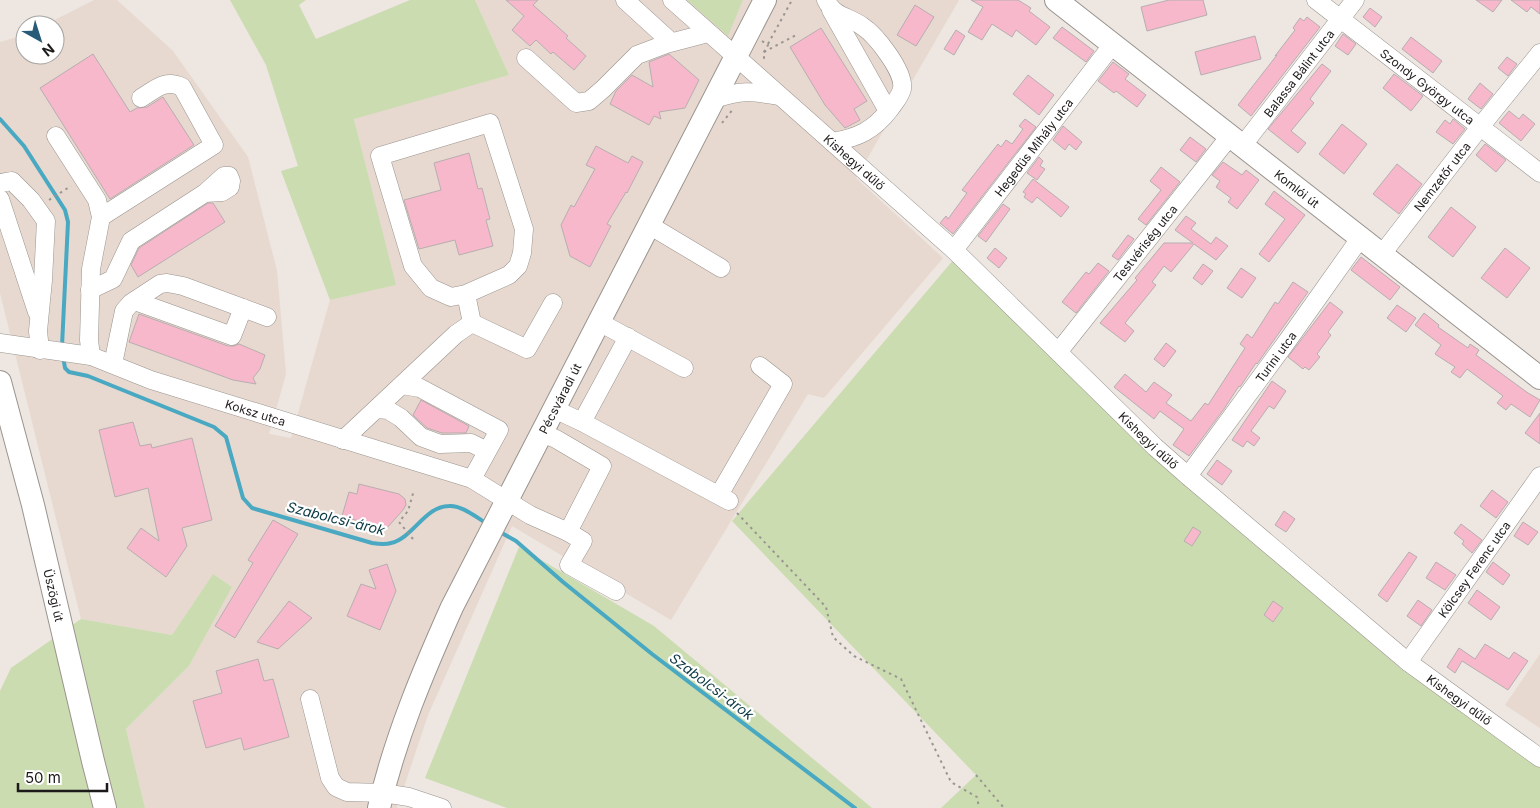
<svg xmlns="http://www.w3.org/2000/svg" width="1540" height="808" font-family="Inter,sans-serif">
<rect width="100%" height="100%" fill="#ede6e1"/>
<g fill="#e7d9cf">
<polygon points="94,0 117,0 173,51 248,157 277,271 286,374 269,434 291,438 330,300 395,285 354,118 509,75 475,0 687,0 728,35 743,0 959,0 856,178 943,258 824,398 808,394 671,620 512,526 428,715 397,808 145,808 126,729 189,666 232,587 213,574 172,635 81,619 0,293 0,42 25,35 25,55 55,55 55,25 45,25"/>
<polygon points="1540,654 1540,728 1505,705"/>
</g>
<g fill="#cbdcb0">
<polygon points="230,0 306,0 299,5 316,39 410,0 475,0 509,75 354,119 396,285 330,300 281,171 298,166 266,65"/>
<polygon points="687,0 743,0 728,36"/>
<polygon points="955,258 1185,485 1404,671 1540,766 1540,808 941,808 976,775 732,521"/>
<polygon points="519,547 654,626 872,808 507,808 425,778"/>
<polygon points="213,574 232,587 189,666 126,729 145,808 0,808 0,691 11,668 81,619 172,635"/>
</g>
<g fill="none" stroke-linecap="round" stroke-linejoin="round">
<g stroke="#49a8c2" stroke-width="4">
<polyline points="0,119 24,146 65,210 68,222 62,346"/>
<path d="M63,356L65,368L69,372L88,376L214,427L226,437L243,498L252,508L372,543C378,544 385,545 391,543C413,538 425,506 449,506C462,505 477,518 488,524"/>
<polyline points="500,532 516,541 563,582 652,654 855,808"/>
</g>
</g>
<g fill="#f7b8cc" stroke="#b7aeb0">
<polygon points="506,0 538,0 533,5 568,36 566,38 586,56 574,70 553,52 551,54 536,40 530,46 512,30 524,16"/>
<polygon points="971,0 1018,0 1031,8 1029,11 1050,27 1036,45 1016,30 1012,37 992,24 982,40 968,32 983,7"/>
<polygon points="1169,0 1203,0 1207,15 1147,31 1141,7"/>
<polygon points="1476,0 1502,0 1493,12"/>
<polygon points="1511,0 1540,0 1540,14 1531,7 1527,12"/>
<polygon points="915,5 934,17 916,46 897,35"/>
<polygon points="1370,8 1382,17 1375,27 1363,17"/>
<polygon points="1307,17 1320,27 1251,116 1238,105 1277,55 1275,56 1295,30 1293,28 1300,18 1304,21"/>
<polygon points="1062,27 1094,51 1086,62 1053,38"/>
<polygon points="821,28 867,101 854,109 860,120 845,128 825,105 790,47"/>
<polygon points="956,30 965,36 954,55 944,49"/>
<polygon points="1343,34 1356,44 1348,55 1335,46"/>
<polygon points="1255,36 1261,59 1201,75 1195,52"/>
<polygon points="1411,37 1442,61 1433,73 1402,49"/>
<polygon points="93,54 130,112 137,108 147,107 163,97 194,145 110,199 40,88"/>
<polygon points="669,54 699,80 685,108 659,112 661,119 654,116 649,125 610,104 616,91 632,75 653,87 649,62"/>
<polygon points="1507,57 1517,64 1508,76 1498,68"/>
<polygon points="1113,62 1129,74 1125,79 1146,95 1137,107 1116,91 1114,93 1098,81"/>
<polygon points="1322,64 1331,71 1310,99 1314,103 1291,131 1306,143 1298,153 1268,129"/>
<polygon points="1394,74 1423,96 1411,111 1383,88"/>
<polygon points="1028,75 1054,95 1039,115 1013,94"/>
<polygon points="1480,83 1493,94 1481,109 1468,99"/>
<polygon points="1509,111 1519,119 1523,114 1535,124 1521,141 1499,123"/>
<polygon points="1025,119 1036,127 953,234 940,223 946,216 948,219 967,193 962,190 998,144 1001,147 1006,140 1012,144 1023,129 1019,126"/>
<polygon points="1453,119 1465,129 1453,144 1436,132 1445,120 1450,124"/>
<polygon points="1342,124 1367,144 1344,174 1319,154"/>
<polygon points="1063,126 1082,142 1076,150 1069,144 1065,150 1053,140"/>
<polygon points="1190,137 1206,149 1196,162 1180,150"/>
<polygon points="1485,144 1506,160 1496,172 1476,155"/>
<polygon points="596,146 628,163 632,156 643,162 627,193 626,192 607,224 611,226 590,267 570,256 561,225 571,205 574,207 595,169 586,165"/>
<polygon points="469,153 478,189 482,188 490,219 486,220 493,246 459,255 455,240 419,249 404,200 441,190 434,163"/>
<polygon points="1039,157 1043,161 1040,166 1045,169 1037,180 1027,173"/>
<polygon points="1223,162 1242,175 1246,170 1259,180 1237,209 1228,202 1231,198 1216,187 1220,181 1212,175"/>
<polygon points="1397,164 1422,184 1399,214 1373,194"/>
<polygon points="1161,167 1180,182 1146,225 1138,219 1161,190 1150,181"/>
<polygon points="1033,179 1069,207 1061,217 1037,197 1032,203 1024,197 1026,194 1023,192"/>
<polygon points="1274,191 1305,215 1269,262 1259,254 1285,219 1265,204"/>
<polygon points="208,203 213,203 225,222 138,277 131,265 139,248"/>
<polygon points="1003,204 1010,209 986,242 978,236"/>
<polygon points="1451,207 1476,227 1453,257 1428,237"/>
<polygon points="1186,216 1196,223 1191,229 1211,244 1216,237 1228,246 1216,260 1194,244 1171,272 1164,266 1152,282 1156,285 1125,323 1134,331 1125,342 1100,323 1137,280 1135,278 1164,243 1193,243 1175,230"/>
<polygon points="1128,235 1134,239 1118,260 1112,256"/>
<polygon points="995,248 1007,258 999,268 987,258"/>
<polygon points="1505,248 1530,268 1507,298 1481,278"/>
<polygon points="1361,257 1400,287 1390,300 1351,270"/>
<polygon points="1098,263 1109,271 1076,313 1062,302 1086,272 1089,274"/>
<polygon points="1203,264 1213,271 1202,285 1193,278"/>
<polygon points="1241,268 1256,278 1242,298 1227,288"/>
<polygon points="1293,282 1308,292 1257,364 1256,363 1240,387 1239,386 1224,409 1189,456 1173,445 1184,429 1160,411 1154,419 1114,387 1125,374 1146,392 1154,382 1172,395 1166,403 1191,421 1205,403 1208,405 1245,348 1240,344 1247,334 1252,338 1275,302 1278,304"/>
<polygon points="1330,302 1343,312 1328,332 1331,335 1317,354 1320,357 1309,370 1305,367 1303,369 1288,357"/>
<polygon points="1397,305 1416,318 1406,332 1387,318"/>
<polygon points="1424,313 1439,325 1438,327 1468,348 1470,344 1479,350 1476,355 1528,393 1540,400 1530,417 1511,404 1506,410 1497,403 1503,396 1467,369 1460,378 1451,372 1455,367 1435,354 1441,345 1415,325"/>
<polygon points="139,314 228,346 234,346 239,344 265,355 260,369 253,378 256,384 233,380 129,342"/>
<polygon points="1166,343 1176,351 1164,367 1154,359"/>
<polygon points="1272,381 1286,391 1274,409 1269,406 1251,431 1260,438 1254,446 1247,441 1243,447 1232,440"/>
<polygon points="421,400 469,426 466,433 442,433 427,428 413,415"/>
<polygon points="1540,413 1540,444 1525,433"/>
<polygon points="133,422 140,446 151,444 152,448 192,438 212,520 182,528 187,546 166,577 127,548 141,528 159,541 148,488 115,497 99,430"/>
<polygon points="1217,460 1232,471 1222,485 1207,474"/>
<polygon points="359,484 399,494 405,499 406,505 403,510 386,529 342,516 349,492 357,494"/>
<polygon points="1492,490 1508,502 1496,518 1480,506"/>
<polygon points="1284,511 1295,519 1286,532 1275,525"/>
<polygon points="273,520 298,534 235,638 215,626 253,563 248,560"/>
<polygon points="1523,522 1538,532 1528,545 1514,536"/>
<polygon points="1461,524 1482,540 1472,553 1462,544 1464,541 1454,533"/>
<polygon points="1193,527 1201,532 1192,546 1184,541"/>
<polygon points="1409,552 1417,557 1387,602 1378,595"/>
<polygon points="1436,562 1456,575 1445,590 1426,578"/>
<polygon points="1493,562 1510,575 1503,585 1486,572"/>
<polygon points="387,564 396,591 380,630 347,616 361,584 376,589 369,570"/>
<polygon points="1477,590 1500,607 1491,620 1468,603"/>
<polygon points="1418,600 1432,610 1421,626 1407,616"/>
<polygon points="289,601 312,618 278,649 257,642"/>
<polygon points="1273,601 1283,608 1273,622 1264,615"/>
<polygon points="1485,644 1509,659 1514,652 1528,661 1508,690 1462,661 1455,673 1447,667 1459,648 1475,659"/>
<polygon points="258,659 264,681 273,679 289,737 244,750 241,738 206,748 193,701 222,693 216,671"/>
</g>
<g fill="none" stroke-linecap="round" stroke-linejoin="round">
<g stroke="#9a948f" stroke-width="19">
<g id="minor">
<polyline points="625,0 671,42"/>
<path id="s1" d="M672,0L954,250L1155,447L1188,476L1408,662L1540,758"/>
<path d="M826,0C834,17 848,16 862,26C876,35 905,72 902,89C900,97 894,103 890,109C874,130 858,138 832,142"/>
<path id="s2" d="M1316,0L1540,173"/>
<polyline points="831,10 888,111"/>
<polyline points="526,58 576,103 589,101 603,89 637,55 666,44 708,33"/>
<path d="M714,99C741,90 751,91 779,96"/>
<polyline points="56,136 97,200 101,217 91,269 89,340 91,356"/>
<path id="s3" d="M1243,145L1355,0"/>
<polyline points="0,183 12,181 31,200 46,221 43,280 38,331 40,350"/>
<polyline points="0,199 37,312"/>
<path d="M101,217L214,145L182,87C165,79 156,89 141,98"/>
<polyline points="649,225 721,268"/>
<path id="s4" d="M954,250L1113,44"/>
<path id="s5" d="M1382,254L1480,127L1540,53"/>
<polyline points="90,290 113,279 131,241 205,193 224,176 229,176 231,181 230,187 222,192 205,193"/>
<polyline points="466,294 451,297 431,288 413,266 380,156 490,123 524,229 522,253 518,266 509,275 466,294 472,323"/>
<polyline points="135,301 232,336 243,308"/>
<polyline points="599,322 684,368"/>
<path id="s6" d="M0,343L91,356L151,380L472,479L530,515L568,532L602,466L556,439L542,433"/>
<path id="s7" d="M1059,351L1230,136"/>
<polyline points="113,364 124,311 131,303 160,284 167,283 183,286 267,317"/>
<polyline points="402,385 420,388 499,430 472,479"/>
<polyline points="377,409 388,410 401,418 421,437 440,444 471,443 487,451"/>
<polyline points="554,409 582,422 729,501"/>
<polyline points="582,422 628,337"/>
<polyline points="343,440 456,334 472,323 527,349 553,303"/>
<path id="s8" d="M1188,476L1288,340L1361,237"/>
<polyline points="719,495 783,384 760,366"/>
<polyline points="568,532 583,541 569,565 616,591"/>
<path id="s9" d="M1408,662L1540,476"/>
<polyline points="310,699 330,778 336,787 347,792 383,793 409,797 442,808"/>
</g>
</g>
<g stroke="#9a948f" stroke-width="24">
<g id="major">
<path id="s10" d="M1056,0L1540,378"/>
<path id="s11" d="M0,382L33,505L93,761L105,808"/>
<path id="s12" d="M379,808C395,738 423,672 452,607L765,0"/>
</g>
</g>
<g stroke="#9a9591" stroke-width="2" stroke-dasharray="2.5 4" stroke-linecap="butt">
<polyline points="762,41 768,45 764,52 764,62"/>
<polyline points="768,44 792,0"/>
<polyline points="764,52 798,34"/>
<polyline points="722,123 733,109"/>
<polyline points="49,200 71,186"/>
<polyline points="737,513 826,607 833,637 854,656 901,679 951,782 977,797 979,808"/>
<polyline points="413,539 399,522 408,511 414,490"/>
<polyline points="976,775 1004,808"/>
</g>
<use href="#minor" stroke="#fff" stroke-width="18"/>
<use href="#major" stroke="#fff" stroke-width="22"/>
</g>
<g text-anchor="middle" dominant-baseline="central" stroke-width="4.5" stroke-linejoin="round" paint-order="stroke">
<g font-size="12" fill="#1d1b19" stroke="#fff">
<text stroke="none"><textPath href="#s3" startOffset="91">Balassa Bálint utca</textPath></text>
<text stroke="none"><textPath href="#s2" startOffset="141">Szondy György utca</textPath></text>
<text stroke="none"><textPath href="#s4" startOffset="130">Hegedüs Mihály utca</textPath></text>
<text stroke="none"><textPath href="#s1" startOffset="244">Kishegyi dűlő</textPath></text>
<text stroke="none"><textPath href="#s5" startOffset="98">Nemzetőr utca</textPath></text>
<text stroke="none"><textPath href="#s10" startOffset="306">Komlói út</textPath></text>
<text stroke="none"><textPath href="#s7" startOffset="138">Testvériség utca</textPath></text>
<text stroke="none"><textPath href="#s8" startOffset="148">Turini utca</textPath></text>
<text stroke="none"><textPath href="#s12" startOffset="449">Pécsváradi út</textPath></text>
<text stroke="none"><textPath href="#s6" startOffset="266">Koksz utca</textPath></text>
<text stroke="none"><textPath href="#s1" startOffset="649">Kishegyi dűlő</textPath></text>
<text stroke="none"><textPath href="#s9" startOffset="114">Kölcsey Ferenc utca</textPath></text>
<text stroke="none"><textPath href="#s11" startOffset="220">Üszögi út</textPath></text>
<text stroke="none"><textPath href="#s1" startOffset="1054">Kishegyi dűlő</textPath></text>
</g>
<g font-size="14" font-style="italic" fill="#0e3a45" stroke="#fff">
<text transform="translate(336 518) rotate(14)">Szabolcsi-árok</text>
<text transform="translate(712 686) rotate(37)">Szabolcsi-árok</text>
</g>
</g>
<g transform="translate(40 40) rotate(141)"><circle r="24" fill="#ffffff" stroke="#a5a4a3"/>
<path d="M0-4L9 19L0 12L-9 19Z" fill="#285b78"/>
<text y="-8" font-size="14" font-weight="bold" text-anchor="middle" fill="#1d1b19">N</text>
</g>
<path d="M18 783v8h89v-8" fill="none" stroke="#1d1b19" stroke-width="2.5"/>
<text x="25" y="783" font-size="15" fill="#1d1b19" stroke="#ffffff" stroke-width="4" paint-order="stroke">50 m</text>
</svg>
